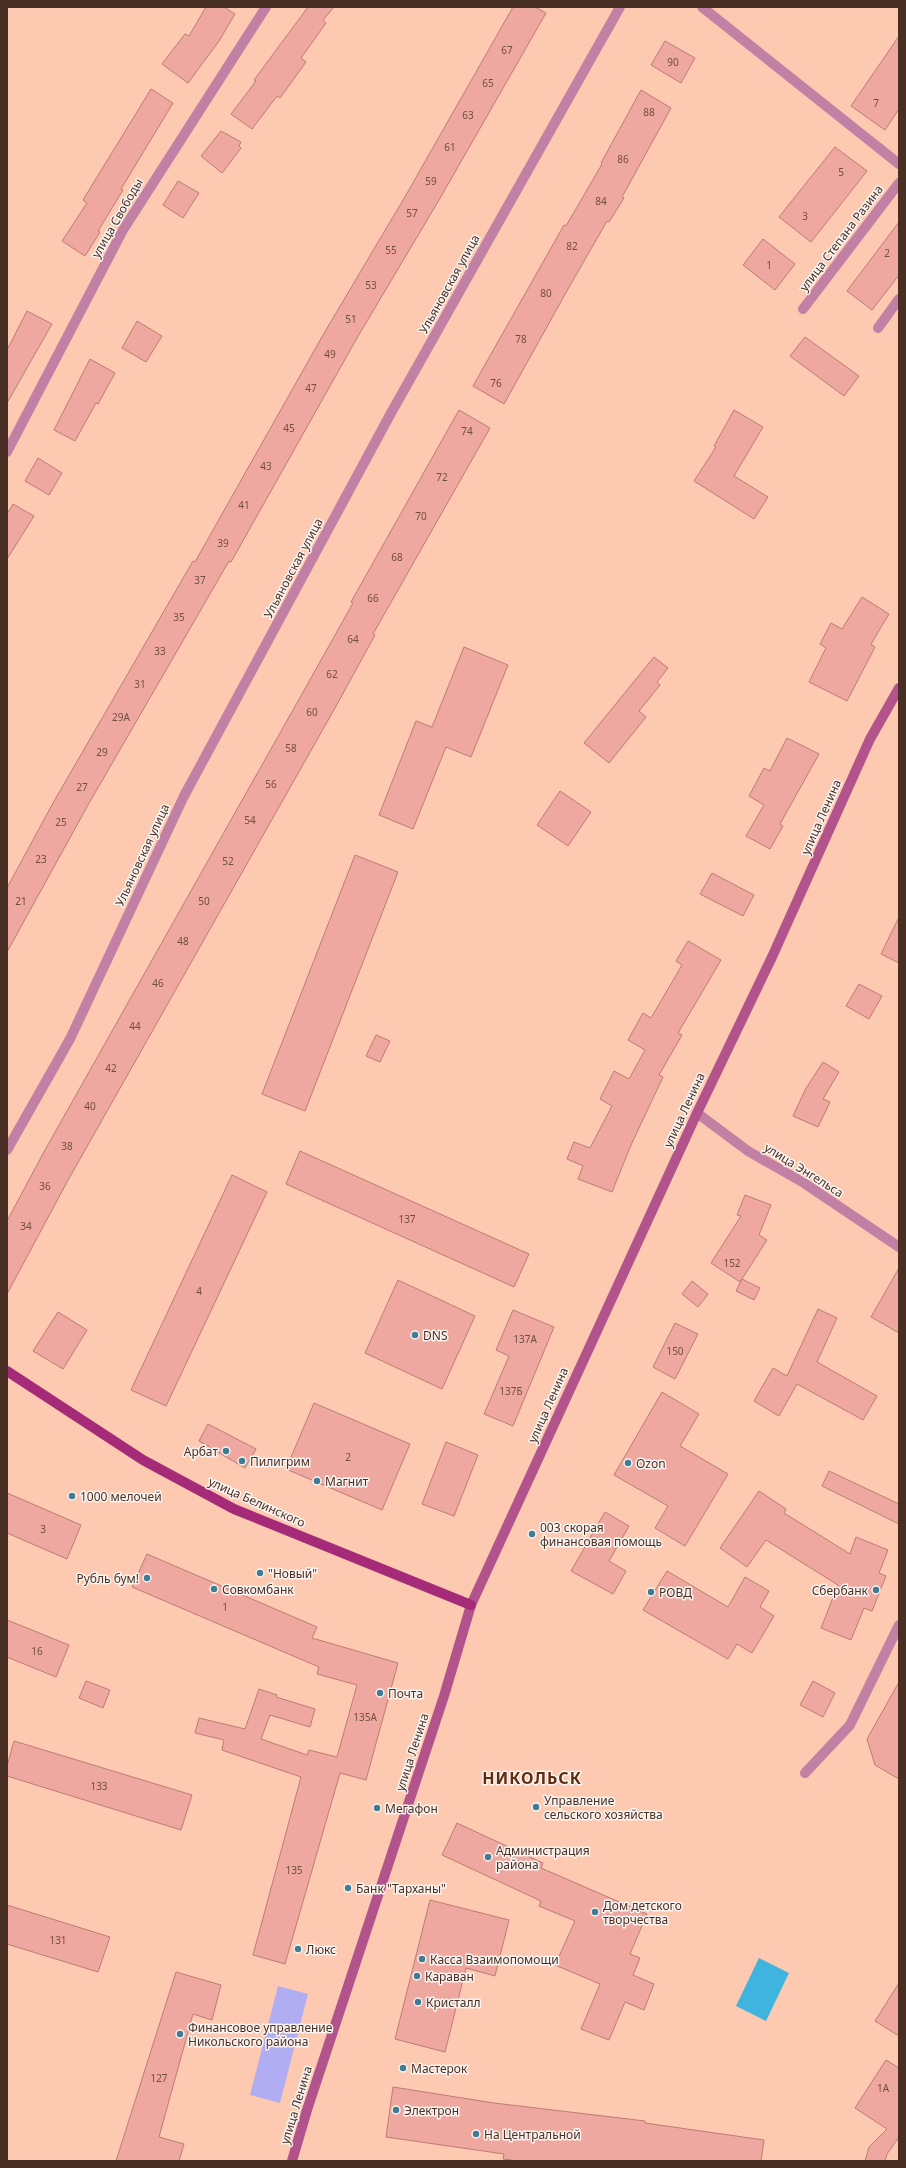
<svg xmlns="http://www.w3.org/2000/svg" width="906" height="2168" font-family="'Noto Sans',sans-serif">
<rect width="100%" height="100%" fill="#fdc9b1"/>
<polygon fill="#b0adf2" points="278,1986 308,1994 280,2103 250,2095"/>
<polygon fill="#3fb4de" points="759,1958 789,1973 766,2021 736,2006"/>
<g fill="#efa8a0" stroke="#be7b75">
<polygon points="206,7 224,7 235,14 219,41 188,83 162,64 185,34 189,36"/>
<polygon points="308,7 334,7 323,20 326,23 301,58 306,62 280,98 277,96 252,129 231,114 256,81 254,80"/>
<polygon points="513,7 535,7 546,13 439,200 357,338 231,562 229,561 88,805 7,952 7,888 53,803 193,561 195,562 323,335 406,195"/>
<polygon points="899,36 899,109 885,130 851,106"/>
<polygon points="665,41 695,58 681,83 651,65"/>
<polygon points="151,89 173,103 121,189 123,190 98,231 100,232 85,256 62,241 87,203 83,200"/>
<polygon points="641,90 671,108 622,197 624,198 609,222 607,221 568,289 504,404 473,386 564,225 566,226 602,164 601,163"/>
<polygon points="221,131 241,142 239,146 241,148 222,173 201,156"/>
<polygon points="835,147 867,171 811,242 779,217"/>
<polygon points="178,181 199,193 183,218 163,205"/>
<polygon points="899,222 899,275 872,310 847,291"/>
<polygon points="763,239 795,264 775,290 743,265"/>
<polygon points="27,311 52,324 7,403 7,350"/>
<polygon points="137,321 162,336 146,362 122,348"/>
<polygon points="805,337 859,376 844,396 790,356"/>
<polygon points="90,359 115,373 98,404 96,403 75,441 54,430"/>
<polygon points="459,410 490,428 373,634 375,635 335,708 67,1182 7,1294 7,1221 45,1150 311,678 353,603 351,602"/>
<polygon points="734,410 763,427 734,476 768,497 754,519 694,481 716,447 714,446"/>
<polygon points="38,458 62,473 49,495 25,481"/>
<polygon points="13,504 34,516 7,559 7,514"/>
<polygon points="862,597 889,614 871,644 875,647 847,701 809,682 826,648 820,644 831,623 842,629"/>
<polygon points="464,647 508,665 471,757 446,747 413,829 379,815 416,721 432,727"/>
<polygon points="654,657 668,668 657,682 660,685 639,711 646,717 609,763 584,743"/>
<polygon points="787,738 819,754 780,824 783,826 770,849 746,836 764,805 749,796 764,768 770,771"/>
<polygon points="560,791 591,812 568,846 537,825"/>
<polygon points="355,855 398,872 305,1111 262,1094"/>
<polygon points="712,873 754,895 743,916 700,894"/>
<polygon points="899,917 899,963 881,954"/>
<polygon points="688,941 721,960 678,1033 682,1035 659,1075 663,1077 631,1145 612,1192 578,1179 583,1166 567,1159 574,1142 590,1148 612,1106 600,1099 614,1071 629,1079 645,1050 628,1040 643,1013 651,1018 682,965 676,961"/>
<polygon points="859,984 882,996 869,1019 846,1006"/>
<polygon points="376,1035 390,1041 380,1062 366,1056"/>
<polygon points="823,1062 839,1072 823,1099 830,1102 818,1127 793,1116 805,1090"/>
<polygon points="300,1151 529,1254 514,1287 286,1184"/>
<polygon points="232,1175 267,1192 166,1406 131,1390"/>
<polygon points="745,1195 771,1205 759,1235 767,1240 740,1282 711,1263 741,1216 737,1215"/>
<polygon points="899,1268 899,1333 871,1317"/>
<polygon points="742,1279 760,1288 754,1300 736,1291"/>
<polygon points="398,1280 475,1316 442,1389 365,1353"/>
<polygon points="692,1281 708,1294 698,1307 682,1294"/>
<polygon points="818,1309 837,1318 817,1362 877,1396 863,1420 797,1384 779,1416 754,1401 773,1368 787,1376"/>
<polygon points="513,1310 554,1327 513,1426 484,1414 509,1356 496,1350"/>
<polygon points="58,1312 87,1330 63,1369 33,1351"/>
<polygon points="675,1323 698,1334 675,1379 653,1367"/>
<polygon points="662,1392 699,1414 680,1446 728,1474 685,1546 655,1528 668,1506 614,1475"/>
<polygon points="314,1403 410,1444 382,1510 286,1469"/>
<polygon points="208,1424 256,1449 245,1468 199,1441"/>
<polygon points="446,1442 478,1455 454,1516 422,1504"/>
<polygon points="829,1471 899,1504 899,1524 822,1486"/>
<polygon points="759,1491 786,1509 784,1513 850,1554 856,1537 888,1550 879,1573 886,1576 872,1611 864,1608 851,1640 821,1628 838,1585 766,1540 747,1567 720,1548"/>
<polygon points="7,1493 81,1525 67,1559 7,1533"/>
<polygon points="605,1512 629,1526 609,1561 626,1571 613,1594 571,1571"/>
<polygon points="147,1554 317,1627 312,1638 398,1663 366,1780 340,1773 285,1964 253,1955 301,1777 222,1750 224,1740 195,1733 199,1718 245,1729 259,1689 277,1695 276,1697 315,1709 310,1727 270,1715 261,1739 307,1755 309,1750 337,1757 357,1685 317,1674 319,1667 132,1587"/>
<polygon points="667,1571 728,1607 745,1577 769,1591 760,1607 774,1616 752,1653 737,1644 728,1659 643,1610"/>
<polygon points="7,1620 69,1645 56,1677 7,1657"/>
<polygon points="86,1681 110,1690 103,1708 79,1698"/>
<polygon points="813,1681 835,1693 823,1717 800,1705"/>
<polygon points="899,1682 899,1779 875,1765 867,1739"/>
<polygon points="14,1741 192,1795 181,1830 7,1776 7,1766"/>
<polygon points="457,1823 543,1863 541,1868 647,1914 630,1954 640,1958 633,1975 654,1984 644,2010 625,2002 609,2040 581,2029 600,1984 555,1965 575,1921 539,1906 541,1901 442,1855"/>
<polygon points="430,1900 509,1920 495,1976 466,1968 445,2052 395,2039"/>
<polygon points="7,1905 110,1937 98,1972 7,1944"/>
<polygon points="176,1972 221,1985 212,2020 193,2014 159,2137 184,2144 179,2161 116,2161"/>
<polygon points="899,1983 899,2036 875,2021"/>
<polygon points="886,2060 899,2068 899,2137 887,2154 885,2161 865,2161 869,2147 887,2129 855,2108"/>
<polygon points="393,2087 494,2103 645,2121 645,2123 764,2140 761,2161 518,2161 503,2159 504,2154 386,2137"/>
</g>
<g fill="none" stroke-linecap="round" stroke-linejoin="round">
<g stroke="#c280a4" stroke-width="10">
<polyline points="702,7 899,164"/>
<polyline points="803,309 899,183"/>
<polyline points="878,328 899,299"/>
<polyline points="7,452 123,230 266,7"/>
<polyline points="697,1113 748,1151 804,1183 899,1247"/>
<polyline points="7,1150 70,1039 184,796 391,413 620,7"/>
<polyline points="805,1773 850,1725 899,1625"/>
</g>
<polyline stroke="#b3538b" stroke-width="10" points="292,2161 307,2110 444,1696 471,1605 697,1113 772,957 870,739 899,688"/>
<polyline stroke="#a52b79" stroke-width="10" points="7,1371 143,1460 234,1509 471,1605"/>
</g>
<g fill="#407c93" stroke="#fcf5f2" stroke-width="1.5">
<circle cx="415" cy="1335" r="4"/>
<circle cx="226" cy="1451" r="4"/>
<circle cx="242" cy="1461" r="4"/>
<circle cx="628" cy="1463" r="4"/>
<circle cx="317" cy="1481" r="4"/>
<circle cx="72" cy="1496" r="4"/>
<circle cx="532" cy="1534" r="4"/>
<circle cx="260" cy="1573" r="4"/>
<circle cx="147" cy="1578" r="4"/>
<circle cx="214" cy="1589" r="4"/>
<circle cx="876" cy="1590" r="4"/>
<circle cx="651" cy="1592" r="4"/>
<circle cx="380" cy="1693" r="4"/>
<circle cx="536" cy="1807" r="4"/>
<circle cx="377" cy="1808" r="4"/>
<circle cx="488" cy="1857" r="4"/>
<circle cx="348" cy="1888" r="4"/>
<circle cx="595" cy="1912" r="4"/>
<circle cx="298" cy="1949" r="4"/>
<circle cx="422" cy="1959" r="4"/>
<circle cx="417" cy="1976" r="4"/>
<circle cx="418" cy="2002" r="4"/>
<circle cx="180" cy="2034" r="4"/>
<circle cx="403" cy="2068" r="4"/>
<circle cx="396" cy="2110" r="4"/>
<circle cx="476" cy="2134" r="4"/>
</g>
<g text-anchor="middle" dominant-baseline="central" stroke-width="3" stroke-linejoin="round" paint-order="stroke">
<g font-size="10" fill="#724d42">
<text x="507" y="50">67</text>
<text x="673" y="62">90</text>
<text x="488" y="83">65</text>
<text x="876" y="103">7</text>
<text x="649" y="112">88</text>
<text x="468" y="115">63</text>
<text x="450" y="147">61</text>
<text x="623" y="159">86</text>
<text x="841" y="172">5</text>
<text x="431" y="181">59</text>
<text x="601" y="201">84</text>
<text x="412" y="213">57</text>
<text x="805" y="216">3</text>
<text x="572" y="246">82</text>
<text x="391" y="250">55</text>
<text x="887" y="253">2</text>
<text x="769" y="265">1</text>
<text x="371" y="285">53</text>
<text x="546" y="293">80</text>
<text x="351" y="319">51</text>
<text x="521" y="339">78</text>
<text x="330" y="354">49</text>
<text x="496" y="383">76</text>
<text x="311" y="388">47</text>
<text x="289" y="428">45</text>
<text x="467" y="431">74</text>
<text x="266" y="466">43</text>
<text x="442" y="477">72</text>
<text x="244" y="505">41</text>
<text x="421" y="516">70</text>
<text x="223" y="543">39</text>
<text x="397" y="557">68</text>
<text x="200" y="580">37</text>
<text x="373" y="598">66</text>
<text x="179" y="617">35</text>
<text x="353" y="639">64</text>
<text x="160" y="651">33</text>
<text x="332" y="674">62</text>
<text x="140" y="684">31</text>
<text x="312" y="712">60</text>
<text x="121" y="717">29А</text>
<text x="291" y="748">58</text>
<text x="102" y="752">29</text>
<text x="271" y="784">56</text>
<text x="82" y="787">27</text>
<text x="250" y="820">54</text>
<text x="61" y="822">25</text>
<text x="41" y="859">23</text>
<text x="228" y="861">52</text>
<text x="21" y="901">21</text>
<text x="204" y="901">50</text>
<text x="183" y="941">48</text>
<text x="158" y="983">46</text>
<text x="135" y="1026">44</text>
<text x="111" y="1068">42</text>
<text x="90" y="1106">40</text>
<text x="67" y="1146">38</text>
<text x="45" y="1186">36</text>
<text x="407" y="1219">137</text>
<text x="26" y="1226">34</text>
<text x="732" y="1263">152</text>
<text x="199" y="1291">4</text>
<text x="525" y="1339">137А</text>
<text x="675" y="1351">150</text>
<text x="511" y="1391">137Б</text>
<text x="348" y="1457">2</text>
<text x="43" y="1529">3</text>
<text x="225" y="1607">1</text>
<text x="37" y="1651">16</text>
<text x="365" y="1717">135А</text>
<text x="99" y="1786">133</text>
<text x="294" y="1870">135</text>
<text x="58" y="1940">131</text>
<text x="159" y="2078">127</text>
<text x="883" y="2088">1А</text>
</g>
<g font-size="12" fill="#492f23" stroke="#fcf5f2">
<text transform="translate(117 218) rotate(-60)">улица Свободы</text>
<text transform="translate(841 238) rotate(-53)">улица Степана Разина</text>
<text transform="translate(449 284) rotate(-61)">Ульяновская улица</text>
<text transform="translate(293 568) rotate(-62)">Ульяновская улица</text>
<text transform="translate(821 817) rotate(-66)">улица Ленина</text>
<text transform="translate(142 855) rotate(-65)">Ульяновская улица</text>
<text transform="translate(684 1110) rotate(-65)">улица Ленина</text>
<text transform="translate(804 1170) rotate(32)">улица Энгельса</text>
<text transform="translate(548 1405) rotate(-66)">улица Ленина</text>
<text transform="translate(257 1502) rotate(24)">улица Белинского</text>
<text transform="translate(412 1752) rotate(-72)">улица Ленина</text>
<text transform="translate(296 2105) rotate(-73)">улица Ленина</text>
</g>
<g font-size="12" fill="#492f23" stroke="#fcf5f2" text-anchor="start">
<text x="423" y="1335">DNS</text>
<text x="218" y="1451" text-anchor="end">Арбат</text>
<text x="250" y="1461">Пилигрим</text>
<text x="636" y="1463">Ozon</text>
<text x="325" y="1481">Магнит</text>
<text x="80" y="1496">1000 мелочей</text>
<text x="540" y="1527">003 скорая<tspan x="540" dy="14">финансовая помощь</tspan></text>
<text x="268" y="1573">"Новый"</text>
<text x="139" y="1578" text-anchor="end">Рубль бум!</text>
<text x="222" y="1589">Совкомбанк</text>
<text x="868" y="1590" text-anchor="end">Сбербанк</text>
<text x="659" y="1592">РОВД</text>
<text x="388" y="1693">Почта</text>
<text x="544" y="1800">Управление<tspan x="544" dy="14">сельского хозяйства</tspan></text>
<text x="385" y="1808">Мегафон</text>
<text x="496" y="1850">Администрация<tspan x="496" dy="14">района</tspan></text>
<text x="356" y="1888">Банк "Тарханы"</text>
<text x="603" y="1905">Дом детского<tspan x="603" dy="14">творчества</tspan></text>
<text x="306" y="1949">Люкс</text>
<text x="430" y="1959">Касса Взаимопомощи</text>
<text x="425" y="1976">Караван</text>
<text x="426" y="2002">Кристалл</text>
<text x="188" y="2027">Финансовое управление<tspan x="188" dy="14">Никольского района</tspan></text>
<text x="411" y="2068">Мастерок</text>
<text x="404" y="2110">Электрон</text>
<text x="484" y="2134">На Центральной</text>
</g>
<g font-size="16" font-weight="bold" letter-spacing="1" fill="#5f2c10" stroke="#fcf5f2">
<text x="532" y="1778">НИКОЛЬСК</text>
</g>
</g>
<rect width="906" height="2168" fill="none" stroke="#492f23" stroke-width="16"/>
</svg>
